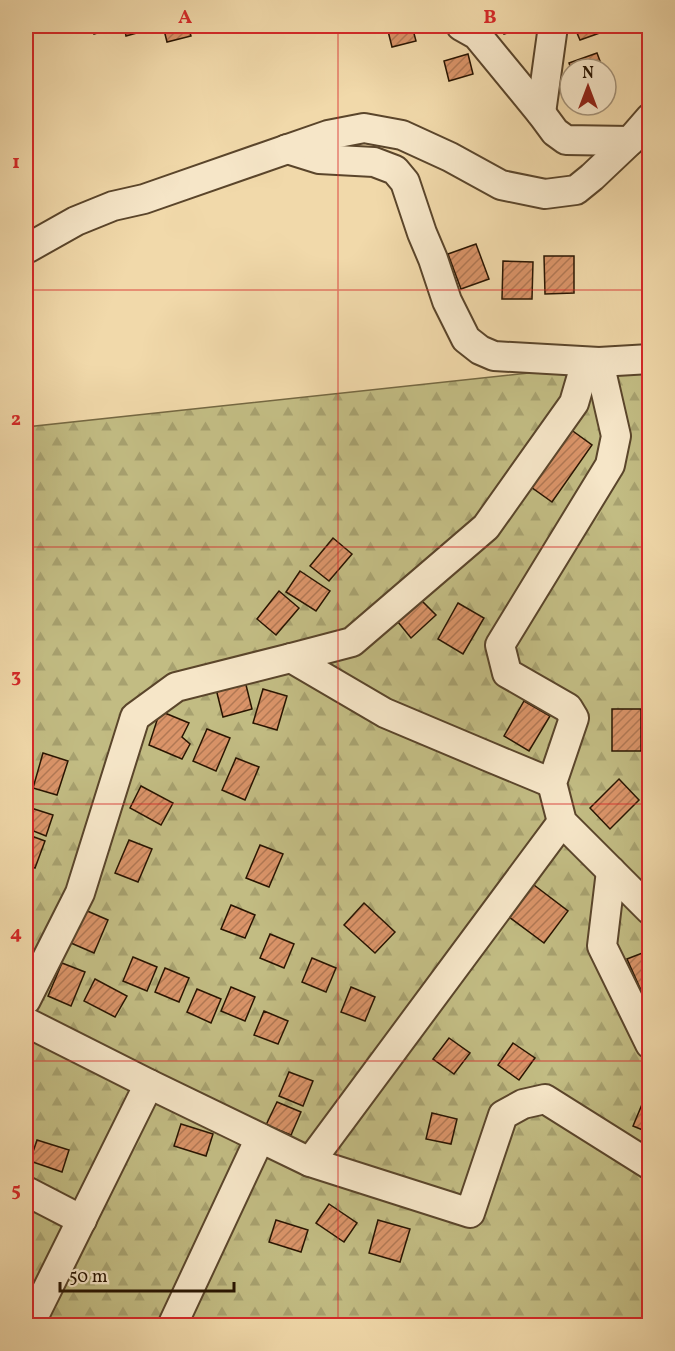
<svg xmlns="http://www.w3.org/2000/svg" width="675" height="1351" font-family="Vollkorn,serif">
<defs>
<pattern id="forest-firs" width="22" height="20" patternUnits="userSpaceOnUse" patternTransform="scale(1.5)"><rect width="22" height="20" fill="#c2bc83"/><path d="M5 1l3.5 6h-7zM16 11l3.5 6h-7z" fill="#a7a16f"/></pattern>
<pattern id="building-hatch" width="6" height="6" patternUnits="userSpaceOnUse" patternTransform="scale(1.5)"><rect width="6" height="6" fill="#da9469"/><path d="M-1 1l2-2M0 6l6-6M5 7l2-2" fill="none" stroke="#b17854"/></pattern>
</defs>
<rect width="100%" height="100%" fill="#f1d9aa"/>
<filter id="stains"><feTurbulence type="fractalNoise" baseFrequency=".00333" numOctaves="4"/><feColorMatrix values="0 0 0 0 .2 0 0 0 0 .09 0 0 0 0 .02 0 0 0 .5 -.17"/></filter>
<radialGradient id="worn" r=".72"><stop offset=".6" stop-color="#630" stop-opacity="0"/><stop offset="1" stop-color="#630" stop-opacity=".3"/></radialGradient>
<polygon fill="url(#forest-firs)" stroke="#756842" stroke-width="1.5" points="649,360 649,1325 26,1325 26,427"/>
<g fill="url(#building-hatch)" stroke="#281401" stroke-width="1.5">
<polygon points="92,26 117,26 118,27 94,34"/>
<polygon points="124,26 150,26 151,29 126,36"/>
<polygon points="163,26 188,26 191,36 167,42"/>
<polygon points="394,26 412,26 416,41 392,47 387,27"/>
<polygon points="502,26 527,26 528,27 504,34"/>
<polygon points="574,26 606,26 608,30 580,40"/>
<polygon points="597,53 603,69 571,69 569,63"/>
<polygon points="468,54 473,74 449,81 444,61"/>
<polygon points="476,244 489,279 461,289 448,254"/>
<polygon points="544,256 574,256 574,293 545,294"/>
<polygon points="503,261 533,262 532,299 502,299"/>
<polygon points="570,429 592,445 552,502 531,487"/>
<polygon points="333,538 352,554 329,581 310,566"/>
<polygon points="300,571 330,591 316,611 286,592"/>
<polygon points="279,591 299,608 276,635 257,619"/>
<polygon points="421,600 436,615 411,638 398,622"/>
<polygon points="458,603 484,618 463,654 438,639"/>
<polygon points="245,681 252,709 223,717 216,689"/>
<polygon points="263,689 287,696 277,730 253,723"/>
<polygon points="524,701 550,716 529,751 504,736"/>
<rect x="612" y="709" width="29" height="42"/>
<polygon points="160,711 189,723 182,737 190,744 182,759 149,745"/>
<polygon points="207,729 230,738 216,771 193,761"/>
<polygon points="43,753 68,761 57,795 33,788"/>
<polygon points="236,758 259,767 245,800 222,790"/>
<polygon points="619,779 639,800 610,829 590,808"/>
<polygon points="141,786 173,803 161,825 130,808"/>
<polygon points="28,807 53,815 46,836 26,828 26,815"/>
<polygon points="26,834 45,841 35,868 26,865"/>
<polygon points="129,840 152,849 138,882 115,873"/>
<polygon points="260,845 283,854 269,887 246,878"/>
<polygon points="530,882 568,911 544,943 505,914"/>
<polygon points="364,903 395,932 375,953 344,925"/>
<polygon points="231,905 255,915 245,938 221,929"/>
<polygon points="85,910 108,920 94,953 71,943"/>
<polygon points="270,934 294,944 284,968 260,958"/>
<polygon points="650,950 650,994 644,997 627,959"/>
<polygon points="133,957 157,967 147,991 123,981"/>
<polygon points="312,958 336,968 326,992 302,982"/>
<polygon points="62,963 85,972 71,1006 48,996"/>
<polygon points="165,968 189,978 179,1002 155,992"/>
<polygon points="95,979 127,996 115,1017 84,1001"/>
<polygon points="231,987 255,997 245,1021 221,1011"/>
<polygon points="351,987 375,997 365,1021 341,1012"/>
<polygon points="197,989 221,999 211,1023 187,1012"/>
<polygon points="264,1011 288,1021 278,1044 254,1035"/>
<polygon points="449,1038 470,1053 454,1074 433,1059"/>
<polygon points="513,1043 535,1058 519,1080 498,1065"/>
<polygon points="289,1072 313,1081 303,1106 279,1096"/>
<polygon points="277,1102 301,1112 291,1135 266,1125"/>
<polygon points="643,1102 650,1105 650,1133 633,1126"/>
<polygon points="432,1113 457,1119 451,1144 426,1139"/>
<polygon points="181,1124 213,1134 206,1156 174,1146"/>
<polygon points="37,1140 69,1150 62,1172 30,1161"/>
<polygon points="329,1204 357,1223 344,1242 316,1223"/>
<polygon points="276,1220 308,1230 301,1252 269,1242"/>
<polygon points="378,1220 410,1229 400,1262 369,1253"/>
</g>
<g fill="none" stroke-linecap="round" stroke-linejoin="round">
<g stroke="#5a452b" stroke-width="32">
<g id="minor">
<polyline points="461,26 477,35 541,113 555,132 566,140 630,141"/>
<polyline points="541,113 553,26"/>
<polyline points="287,149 319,159 374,162 395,170 405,182 422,233 433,259 447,301 466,339 480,350 494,356 599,362 650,359"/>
<polyline points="28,248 76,221 113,206 144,199 328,135 364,128 402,135 450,157 501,185 545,194 576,190 592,177 630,141 650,118"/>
<polyline points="599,362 616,436 610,465 500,645 507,673 568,708 574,718 552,783 562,822 650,910"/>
<polyline points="291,658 385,713 487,756 552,783"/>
<polyline points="611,871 602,946 650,1044"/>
<polyline points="26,1000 80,893 135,717 176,687 291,658 352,642 486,527 574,403 586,362"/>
<polyline points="26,1022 149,1084 310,1162 470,1213 503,1115 523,1104 545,1099 650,1165"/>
<polyline points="310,1162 562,822"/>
<polyline points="26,1191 82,1220"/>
<polyline points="31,1322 149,1084"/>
<polyline points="172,1326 260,1138"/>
</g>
</g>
<use href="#minor" stroke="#f6e6c8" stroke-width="28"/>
</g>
<path fill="none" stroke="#d62828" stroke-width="1.5" stroke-opacity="0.55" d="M338,26V1326M26,290H650M26,547H650M26,804H650M26,1061H650"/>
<rect width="675" height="1351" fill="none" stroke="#f1d9aa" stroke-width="66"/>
<g transform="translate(588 87)"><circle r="28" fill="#f6e6c8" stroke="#a49278" stroke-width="1.5"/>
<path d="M0-4.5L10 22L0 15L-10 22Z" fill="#8f2418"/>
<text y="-9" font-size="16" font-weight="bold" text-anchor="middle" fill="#281401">N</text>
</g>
<path d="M60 1282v9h174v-9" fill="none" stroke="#281401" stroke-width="3"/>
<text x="69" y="1282" font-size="18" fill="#281401" stroke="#f6e6c8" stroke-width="4.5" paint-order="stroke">50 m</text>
<rect x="33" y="33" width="609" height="1285" fill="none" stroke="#d62828" stroke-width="2"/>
<g font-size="20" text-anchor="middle" font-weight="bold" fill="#d62828">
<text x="185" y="23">A</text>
<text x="490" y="23">B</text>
<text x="16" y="168">1</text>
<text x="16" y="425">2</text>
<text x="16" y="682">3</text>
<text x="16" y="939">4</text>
<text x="16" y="1196">5</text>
</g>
<rect width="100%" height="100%" filter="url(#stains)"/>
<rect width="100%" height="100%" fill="url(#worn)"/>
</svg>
